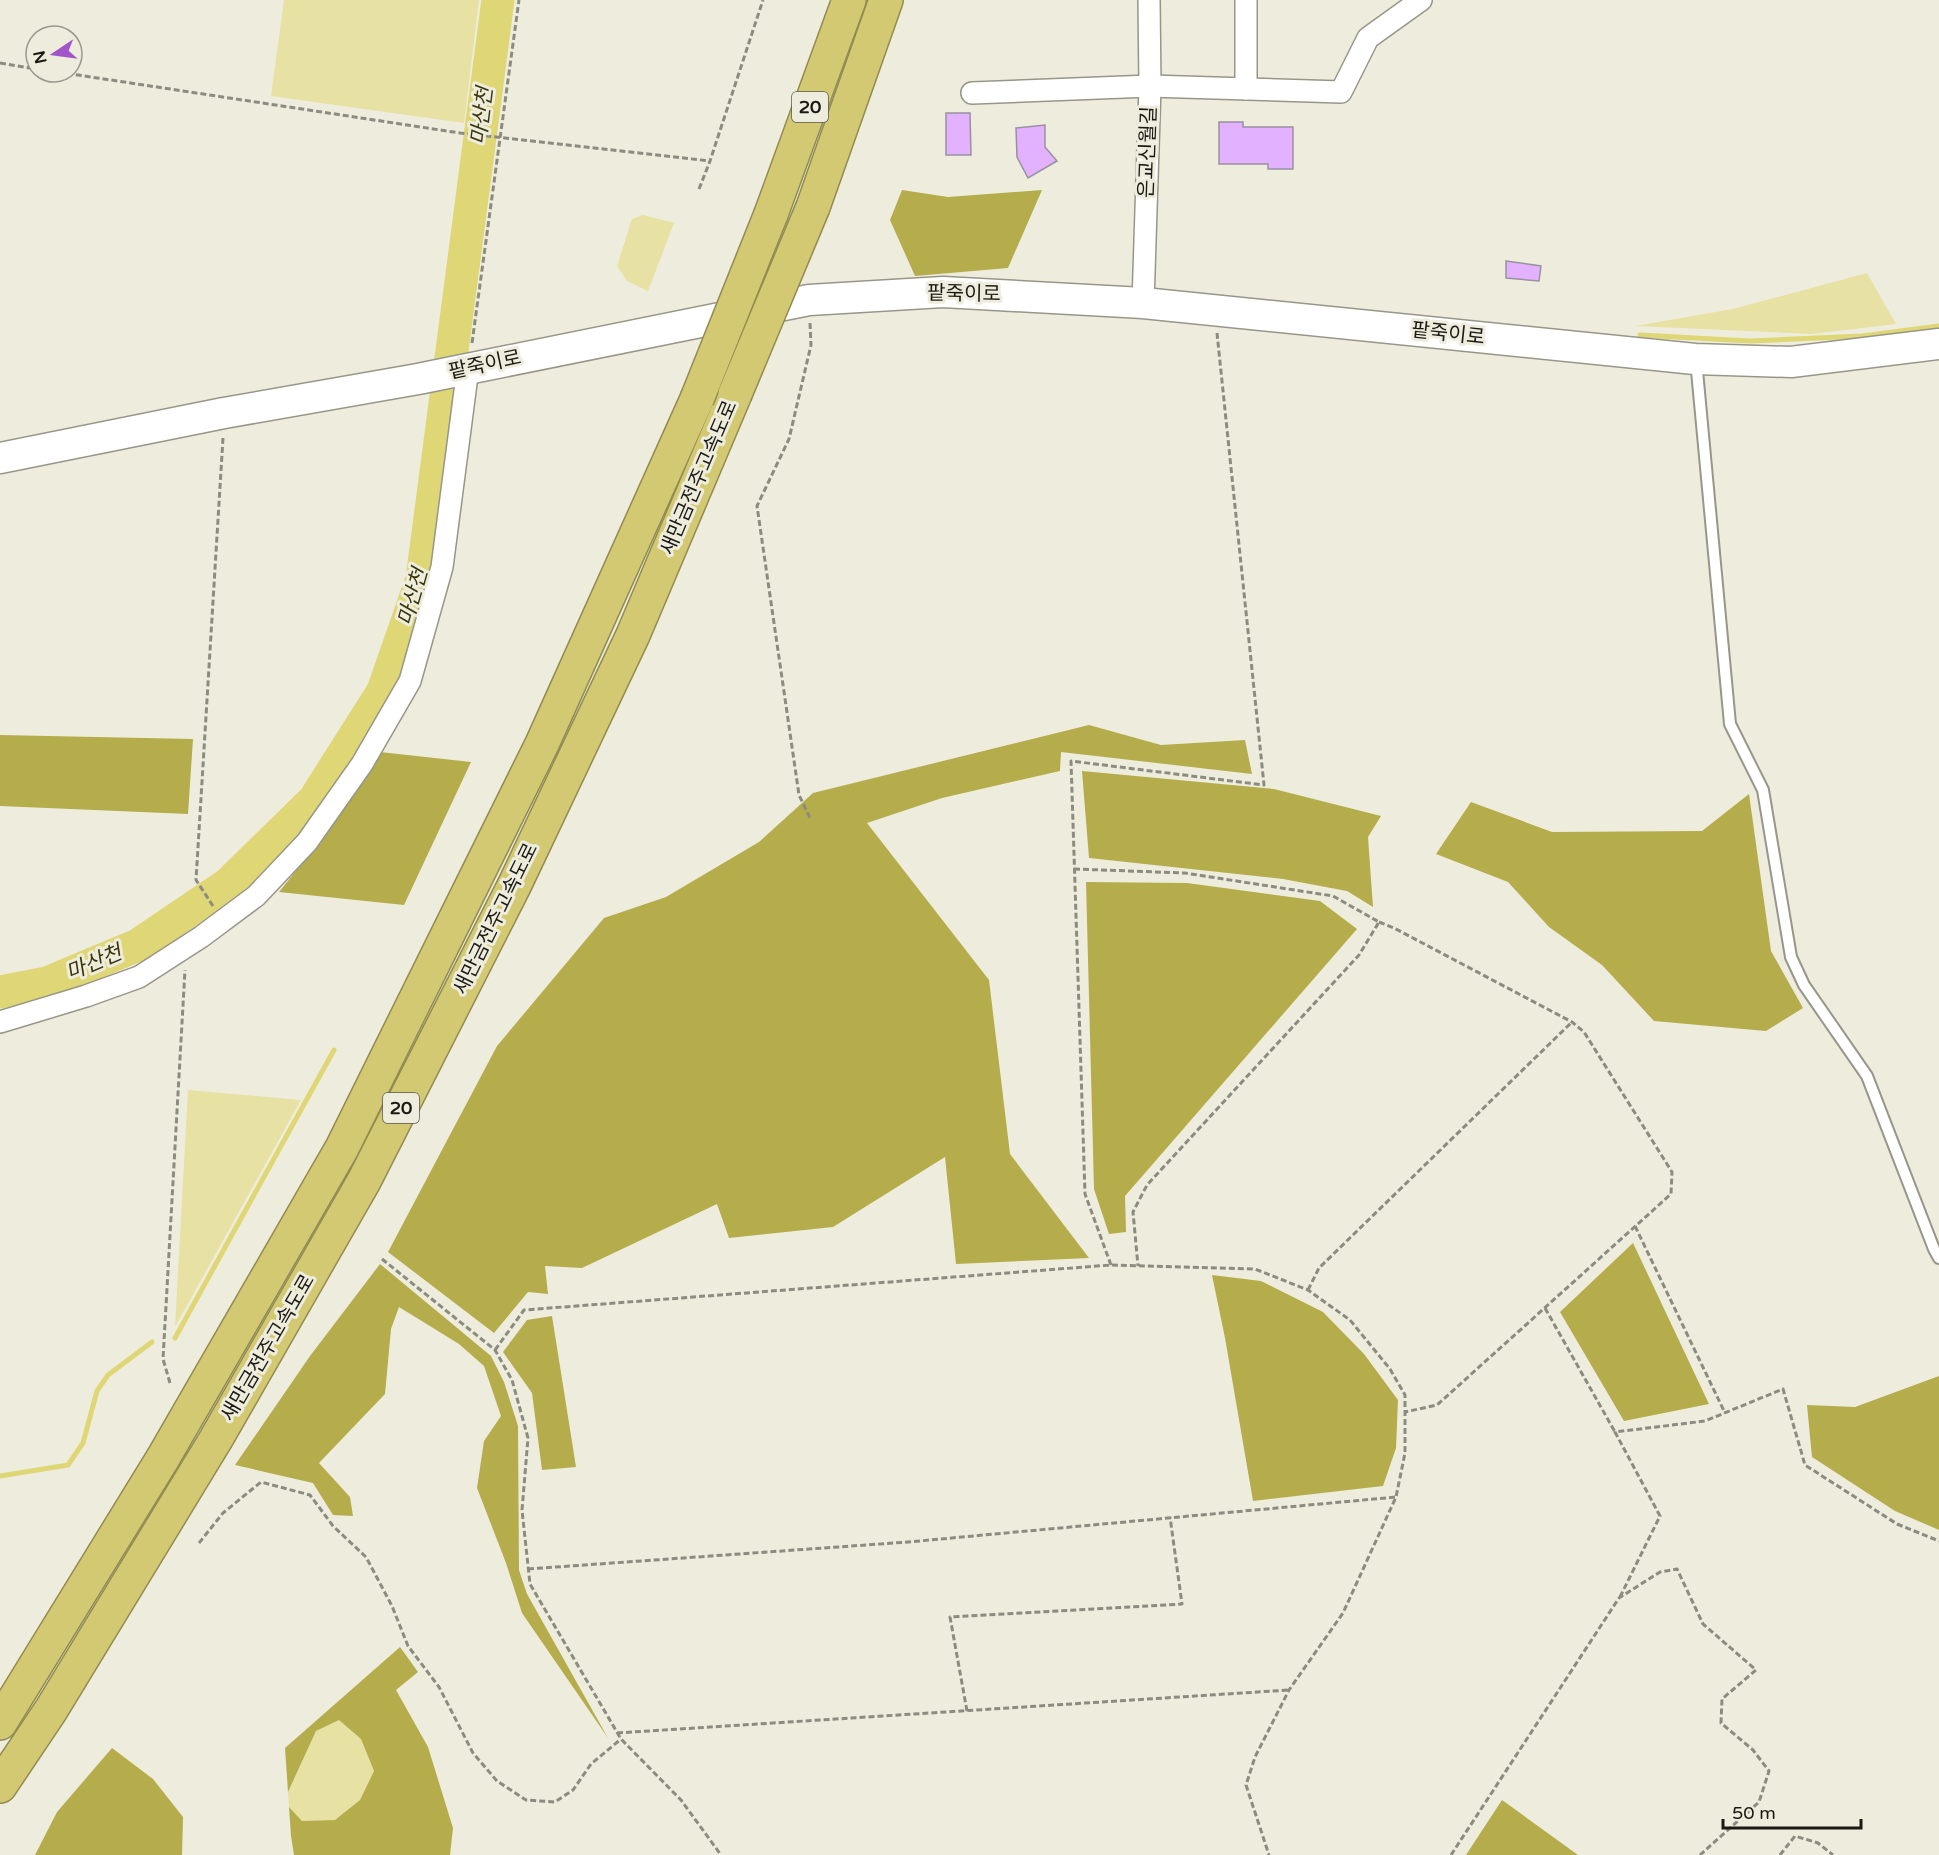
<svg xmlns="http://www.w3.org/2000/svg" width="1939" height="1855" font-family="'Varela Round','Noto Sans KR',sans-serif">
<rect width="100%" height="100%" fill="#eeeddd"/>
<g fill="#e7e1a3">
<polygon points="284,0 479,0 464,123 271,96"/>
<polygon points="643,215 674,223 648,291 627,281 617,266 632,219"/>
<polygon points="1867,273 1896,324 1812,334 1635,326 1733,309"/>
<polygon points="188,1090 301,1100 175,1327"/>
<polygon points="339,1720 361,1739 374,1771 360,1800 335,1820 302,1821 289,1807 288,1792 316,1731"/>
</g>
<g fill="#b5ac4b">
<polygon points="902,190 948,197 1042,190 1008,268 915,276 890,220"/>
<polygon points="1089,725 1161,745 1245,740 1252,774 1061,752 1060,771 942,798 867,823 989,980 1010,1154 1089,1258 956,1264 945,1157 833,1227 729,1238 717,1204 582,1268 545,1266 548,1294 528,1292 494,1333 388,1252 497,1046 604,918 666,897 759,842 813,793"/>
<polygon points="0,735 193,739 188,814 0,806"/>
<polygon points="380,752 471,762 404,905 279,892 327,832"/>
<polygon points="1082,771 1274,789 1381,816 1368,837 1373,907 1347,891 1283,879 1089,858"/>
<polygon points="1749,794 1771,951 1803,1008 1766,1031 1654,1021 1602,965 1549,927 1508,882 1436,854 1471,802 1552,832 1702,831"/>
<polygon points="1086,882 1187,883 1320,901 1357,929 1125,1196 1126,1232 1109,1234 1094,1189"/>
<polygon points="1633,1243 1709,1404 1624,1421 1560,1312"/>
<polygon points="380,1264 491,1356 504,1382 518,1426 519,1570 527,1594 608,1738 522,1613 506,1563 477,1488 484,1441 501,1416 484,1366 459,1344 399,1307 391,1329 385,1394 319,1463 350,1497 353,1516 333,1515 313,1483 235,1465 310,1356"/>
<polygon points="1212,1275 1261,1281 1323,1312 1364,1354 1398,1400 1396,1448 1383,1486 1253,1501 1225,1338"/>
<polygon points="552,1316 576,1467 542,1470 532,1393 503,1352 527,1320"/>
<polygon points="1939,1376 1939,1530 1895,1511 1812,1457 1807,1405 1855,1407"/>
<polygon points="400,1647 418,1672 396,1690 428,1747 453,1828 450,1855 294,1855 291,1836 289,1807 302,1821 335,1820 360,1800 374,1771 361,1739 339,1720 316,1731 288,1792 285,1748"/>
<polygon points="112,1748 153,1779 183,1817 182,1855 35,1855 57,1812"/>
<polygon points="1502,1800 1578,1855 1466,1855"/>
</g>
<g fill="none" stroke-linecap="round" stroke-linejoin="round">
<g stroke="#dfd676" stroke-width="5">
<polyline points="1640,335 1750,341 1862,336 1939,326"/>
<polyline points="175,1338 334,1050"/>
<polyline points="0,1476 68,1465 83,1443 97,1391 108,1375 152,1342"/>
</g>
<polyline stroke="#dfd676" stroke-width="33" points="0,992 47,983 138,945 228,884 314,800 383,691 422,579 498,0"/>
</g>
<g fill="#e2b1ff" stroke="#99919e" stroke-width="1.5">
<polygon points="946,113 970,113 971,155 946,155"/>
<polygon points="1219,122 1243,122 1243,127 1293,127 1293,169 1268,169 1268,164 1219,164"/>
<polygon points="1045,125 1045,147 1057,161 1028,178 1017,157 1016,128"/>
<polygon points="1506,261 1541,266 1539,281 1506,278"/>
</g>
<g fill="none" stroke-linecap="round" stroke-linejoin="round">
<g stroke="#979688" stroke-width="14">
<polyline id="lane" points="1696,360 1730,724 1763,790 1791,957 1804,985 1867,1076 1934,1249 1939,1258"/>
</g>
<g stroke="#979688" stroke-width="24">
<g id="street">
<polyline points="1246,0 1246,89"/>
<polyline points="972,93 1150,86 1341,92 1368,38 1421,0"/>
<polyline points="1143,303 1150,86 1149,0"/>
<polyline points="0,1022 86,996 139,977 201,937 256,896 307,842 362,764 410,681 442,567 468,368"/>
</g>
</g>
<g stroke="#979688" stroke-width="33">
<polyline id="secondary" points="0,458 224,413 418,379 809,300 943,292 1143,303 1695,359 1791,362 1939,344"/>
</g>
<g stroke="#928b51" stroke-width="36">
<g id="highway">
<polyline points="813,207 886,0"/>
<polyline points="771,214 849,0"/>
<polyline points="0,1723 163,1458 342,1148 542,744 697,399"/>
<polyline points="0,1786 51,1710 216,1439 364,1181 515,884 633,635 735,394"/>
</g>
</g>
<g stroke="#8c8b80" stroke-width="3" stroke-dasharray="6 3" stroke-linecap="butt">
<polyline points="0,63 36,69"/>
<polyline points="58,72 460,133 710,161"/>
<polyline points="699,189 710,161 763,0"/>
<polyline points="810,323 811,345 789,439 757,506 799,795 810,818"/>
<polyline points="472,343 519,0"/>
<polyline points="1074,869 1185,873 1333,896 1379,922 1359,955 1147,1185 1133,1212 1138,1266"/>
<polyline points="213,906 196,880 223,438"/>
<polyline points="1379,922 1394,928 1572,1022 1584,1032 1672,1172 1671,1194 1437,1405 1405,1412"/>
<polyline points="1635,1226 1725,1413"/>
<polyline points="382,1259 495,1350 512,1380 528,1438 522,1510 530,1584 621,1739 681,1800 721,1855"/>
<polyline points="1111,1265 1085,1194 1071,761 1264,785 1217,333"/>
<polyline points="1308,1290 1319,1268 1572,1022"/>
<polyline points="1545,1308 1615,1432"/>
<polyline points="495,1350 524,1310 1111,1265 1255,1269 1308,1290 1350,1320 1390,1369 1405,1395 1405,1453 1396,1497 1343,1613 1289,1690 1255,1757 1246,1785 1269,1855"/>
<polyline points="170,1383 163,1359 185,970"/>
<polyline points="199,1543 223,1513 261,1482 310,1495 333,1526 366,1557 392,1606 408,1646 439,1687 473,1753 497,1781 526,1800 555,1802 573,1790 591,1764 621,1739"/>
<polyline points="528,1569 908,1542 1396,1497"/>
<polyline points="1620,1597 1660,1516 1615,1432 1705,1421 1783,1389 1805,1465 1897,1524 1939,1541"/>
<polyline points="967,1711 950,1617 1182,1604 1170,1517"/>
<polyline points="617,1733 1289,1690"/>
<polyline points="1451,1855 1619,1598 1660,1572 1677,1569 1703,1624 1756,1670 1722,1699 1721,1723 1753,1750 1769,1771 1759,1802 1700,1855"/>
<polyline points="1780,1855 1795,1836 1818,1843 1833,1855"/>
</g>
<use href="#lane" stroke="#fff" stroke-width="10"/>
<use href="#street" stroke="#fff" stroke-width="21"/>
<use href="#secondary" stroke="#fff" stroke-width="30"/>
<use href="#highway" stroke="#d2c972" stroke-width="33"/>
<g stroke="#928b51" stroke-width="36" stroke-linecap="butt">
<g id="highway-bridge">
<polyline points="735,394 813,207"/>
<polyline points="697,399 771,214"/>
</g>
</g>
<use href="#highway-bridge" stroke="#d2c972" stroke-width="33"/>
</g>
<g text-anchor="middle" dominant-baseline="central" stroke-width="6" stroke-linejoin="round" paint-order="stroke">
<g fill="#eeeddd" stroke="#5a5950" stroke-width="1.5">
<rect x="792" y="92" width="36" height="30" rx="4.5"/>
<rect x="383" y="1093" width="36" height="30" rx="4.5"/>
</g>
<g font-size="18" font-weight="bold" fill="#1a1914">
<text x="810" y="107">20</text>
<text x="401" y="1108">20</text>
</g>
<g font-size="20" fill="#1a1914" stroke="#eeeddd">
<text transform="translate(1148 152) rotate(-88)">은교신월길</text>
<text transform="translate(964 294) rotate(1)">팥죽이로</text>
<text transform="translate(1448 334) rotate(6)">팥죽이로</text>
<text transform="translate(485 365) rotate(-12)">팥죽이로</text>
<text transform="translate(699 478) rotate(-67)">새만금전주고속도로</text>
<text transform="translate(496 919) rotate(-64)">새만금전주고속도로</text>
<text transform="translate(268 1348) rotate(-60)">새만금전주고속도로</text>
</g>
<g font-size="21" font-style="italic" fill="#3a360c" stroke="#eeeddd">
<text transform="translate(482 116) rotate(-83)">마산천</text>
<text transform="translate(413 597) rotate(-74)">마산천</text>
<text transform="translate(94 963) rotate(-23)">마산천</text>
</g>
</g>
<g transform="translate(54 54) rotate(257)"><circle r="28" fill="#eeeddd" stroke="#99988d" stroke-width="1.5"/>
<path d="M0-4.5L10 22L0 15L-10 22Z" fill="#a155c8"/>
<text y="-9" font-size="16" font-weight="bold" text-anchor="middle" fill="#1a1914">N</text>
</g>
<path d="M1723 1819v9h138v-9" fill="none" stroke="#1a1914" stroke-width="3"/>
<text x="1732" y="1819" font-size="18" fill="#1a1914" stroke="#eeeddd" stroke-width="4.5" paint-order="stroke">50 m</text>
</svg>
